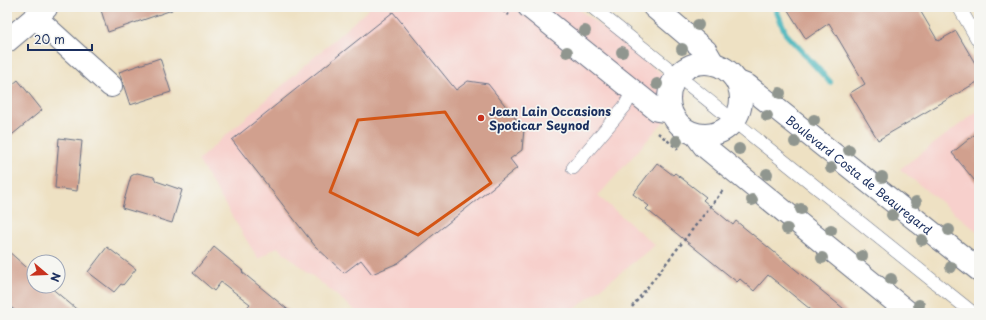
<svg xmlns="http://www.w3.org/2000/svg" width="986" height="320" font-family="'Playpen Sans',sans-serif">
<rect width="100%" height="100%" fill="#f6f6f2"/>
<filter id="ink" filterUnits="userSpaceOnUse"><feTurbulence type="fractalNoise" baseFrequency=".025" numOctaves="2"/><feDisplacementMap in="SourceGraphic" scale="8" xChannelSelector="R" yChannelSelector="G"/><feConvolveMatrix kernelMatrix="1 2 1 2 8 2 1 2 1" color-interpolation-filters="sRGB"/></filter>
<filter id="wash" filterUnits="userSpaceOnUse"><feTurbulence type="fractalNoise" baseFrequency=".012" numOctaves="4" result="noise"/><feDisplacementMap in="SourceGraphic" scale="16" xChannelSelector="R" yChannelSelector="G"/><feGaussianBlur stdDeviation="0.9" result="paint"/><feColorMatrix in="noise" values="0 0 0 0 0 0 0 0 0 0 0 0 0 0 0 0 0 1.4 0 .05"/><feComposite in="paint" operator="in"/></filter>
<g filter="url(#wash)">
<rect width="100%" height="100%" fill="#eee1c3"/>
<g fill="#f7d0cc">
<polygon points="371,7 576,7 688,94 598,196 655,245 570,313 358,313 277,247 258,259 198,160"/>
<polygon points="979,110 979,233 900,169"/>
</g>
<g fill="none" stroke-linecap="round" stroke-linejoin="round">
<polyline stroke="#43b3b9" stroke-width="6" points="775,7 786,34 830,82"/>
</g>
<g id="blocks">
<g fill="#d1a08e">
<polygon points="100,7 172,7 172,10 108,32"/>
<polygon points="786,7 918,7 938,41 956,31 979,70 979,81 878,140 850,93 865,84 829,23 806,39"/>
<polygon points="393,12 456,90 468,81 488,84 524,129 522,150 510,159 517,168 398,263 372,274 361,260 344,273 315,246 232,140"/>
<polygon points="160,58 171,92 130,105 119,72"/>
<polygon points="18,80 42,110 7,139 7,89"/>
<polygon points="979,131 979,186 952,153"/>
<polygon points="59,138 82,141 77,191 55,188"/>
<polygon points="657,163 673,175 675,173 706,197 703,200 733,225 736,221 849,313 815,313 768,275 754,291 740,279 737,282 646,209 649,206 633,194"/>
<polygon points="137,173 154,177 156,181 182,190 172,223 122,208 131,176"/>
<polygon points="107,247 136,269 123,285 121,284 114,292 88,272"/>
<polygon points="214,247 243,271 242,272 292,313 242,313 250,304 221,282 214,291 193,273"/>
<polygon points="7,250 34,274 34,286 49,286 81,313 18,313 7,304"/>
</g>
</g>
</g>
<g filter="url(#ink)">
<use href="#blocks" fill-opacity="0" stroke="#656d81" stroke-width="1"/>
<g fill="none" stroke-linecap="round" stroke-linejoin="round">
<g stroke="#656d81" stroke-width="14">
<g id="service">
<polyline points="592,7 973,313"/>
<polyline points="959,7 979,42"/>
<polyline points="573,168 625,106 633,91"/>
</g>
</g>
<g stroke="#656d81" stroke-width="24">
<g id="minor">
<polyline points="36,18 111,86"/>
<polyline points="7,41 46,8"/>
</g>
</g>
<g stroke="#656d81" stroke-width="24">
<g id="tertiary">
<polyline points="529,7 657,110 670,112"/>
<polyline points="654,7 706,51 713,63"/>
<circle cx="705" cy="99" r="36"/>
<path id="s1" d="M738,82L748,86L979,270"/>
<polyline points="696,135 704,146 909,313"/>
</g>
</g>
<g stroke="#656d81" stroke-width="2.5" stroke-dasharray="3 3" stroke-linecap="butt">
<polyline points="498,7 509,15"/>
<polyline points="658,133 678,149"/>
<polyline points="632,307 724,189"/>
</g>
<use href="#service" stroke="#fff" stroke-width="13"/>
<use href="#minor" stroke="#fff" stroke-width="22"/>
<use href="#tertiary" stroke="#fff" stroke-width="22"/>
</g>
<g fill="#90968f">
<circle cx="698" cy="25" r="6"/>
<circle cx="585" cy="31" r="6"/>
<circle cx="682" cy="49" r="6"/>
<circle cx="567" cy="52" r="6"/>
<circle cx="622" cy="52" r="6"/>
<circle cx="657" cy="84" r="6"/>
<circle cx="780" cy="93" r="6"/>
<circle cx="767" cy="116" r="6"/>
<circle cx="814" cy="120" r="6"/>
<circle cx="677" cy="141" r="6"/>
<circle cx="795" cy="142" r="6"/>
<circle cx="739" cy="149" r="6"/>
<circle cx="849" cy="150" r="6"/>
<circle cx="831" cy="168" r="6"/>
<circle cx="767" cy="174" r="6"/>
<circle cx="882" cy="177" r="6"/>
<circle cx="752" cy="200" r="6"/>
<circle cx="916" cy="202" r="6"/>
<circle cx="801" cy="209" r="6"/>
<circle cx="892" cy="215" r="6"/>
<circle cx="787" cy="229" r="6"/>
<circle cx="831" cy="230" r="6"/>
<circle cx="949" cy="230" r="6"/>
<circle cx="922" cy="240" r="6"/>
<circle cx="862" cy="256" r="6"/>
<circle cx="822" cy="258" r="6"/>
<circle cx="951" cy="267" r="6"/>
<circle cx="891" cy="279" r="6"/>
<circle cx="919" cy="305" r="6"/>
</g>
</g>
<path fill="none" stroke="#d45514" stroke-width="3" stroke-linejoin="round" d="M445,112L491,183L418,235L330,192L358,120Z"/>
<circle fill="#c8321e" stroke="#f6f6f2" stroke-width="1.5" cx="481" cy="118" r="4"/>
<g text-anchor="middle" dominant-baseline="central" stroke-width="3.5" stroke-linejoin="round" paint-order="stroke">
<g font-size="12" font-weight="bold" fill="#1b2f5e" stroke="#f6f6f2" text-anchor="start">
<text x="489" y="111">Jean Lain Occasions<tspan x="489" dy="14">Spoticar Seynod</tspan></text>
</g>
<g font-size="12" fill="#1b2f5e" stroke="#f6f6f2">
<text stroke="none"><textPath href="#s1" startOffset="153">Boulevard Costa de Beauregard</textPath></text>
</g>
</g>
<rect width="986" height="320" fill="none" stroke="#f6f6f2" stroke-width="24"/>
<g transform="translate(46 274) rotate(109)"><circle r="19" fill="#f6f6f2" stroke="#9ea6b7"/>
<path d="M0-3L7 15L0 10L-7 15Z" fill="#c8321e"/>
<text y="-6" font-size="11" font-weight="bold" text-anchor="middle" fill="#1b2f5e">N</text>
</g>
<path d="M28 44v6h64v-6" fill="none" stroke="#1b2f5e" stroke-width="2"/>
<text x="34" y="44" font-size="12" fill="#1b2f5e" stroke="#f6f6f2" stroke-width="3" paint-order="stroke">20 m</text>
</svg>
